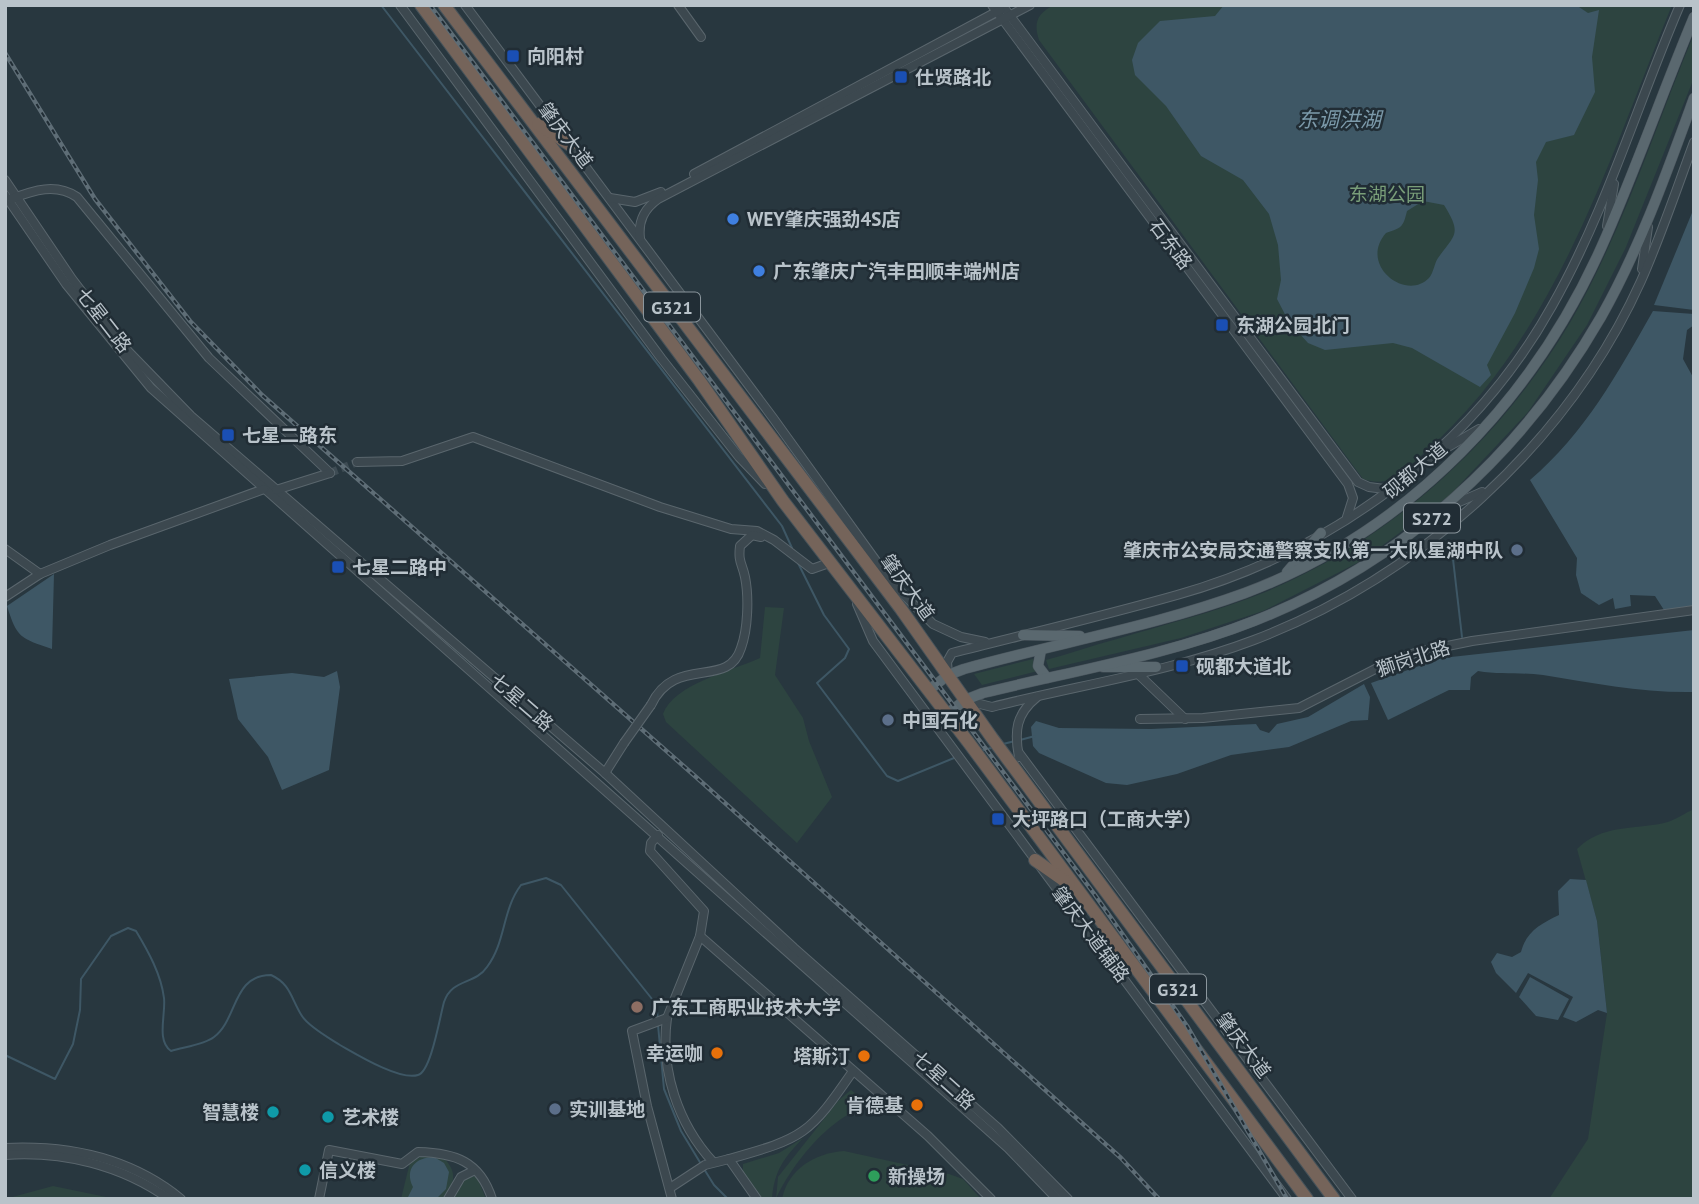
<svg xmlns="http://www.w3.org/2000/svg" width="1699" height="1204" font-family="'PT Sans','Noto Sans SC',sans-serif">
<rect width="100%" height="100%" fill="#28373f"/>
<g fill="#2d4440">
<path d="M1054,5H1672C1608,161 1556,337 1425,452C1405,470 1391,489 1363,479L1039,40C1033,22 1038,13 1054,5Z"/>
<path d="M1694,34V78L1626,247L1587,325L1528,412L1449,496L1363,560L1263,611L1181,638L1049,669L1046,660C1070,654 1093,645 1117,639C1166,624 1216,612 1263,593C1393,539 1500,441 1571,321C1623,231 1654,130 1694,34Z"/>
<path d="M765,607L784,608L775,675L803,718L809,741L832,797L797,843L666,722L663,714C674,684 731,671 760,658Z"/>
<polygon points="1033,659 1038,671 982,685 974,674"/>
<path d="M1694,809V1199H1549L1588,1139L1607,1013L1597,921L1577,849C1602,824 1633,830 1664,823C1674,821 1685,813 1694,809Z"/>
<path d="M851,1090L871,1106C833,1112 791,1165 776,1199L778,1177L839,1100Z"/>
<path d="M803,1138C784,1158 774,1171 772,1199H761L743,1173V1164L779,1153Z"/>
<path d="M844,1151L949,1174L963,1179L981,1199H782C788,1169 815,1153 844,1151Z"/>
<path d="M427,1154L444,1158C458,1173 454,1183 445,1199H401L410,1162Z"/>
<polygon points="472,1176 477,1177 486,1199 453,1199 466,1178"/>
<polygon points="53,1186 111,1198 112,1199 5,1199"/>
</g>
<g fill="#3e5765" fill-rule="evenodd">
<path d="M1224,5H1576L1588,13L1599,10L1592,57L1595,92L1574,135L1546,142L1536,162L1538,180L1534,215L1539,249L1534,268L1515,313L1487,365L1491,375L1480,387L1412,348L1393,343L1325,350L1308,343L1289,322L1277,299L1281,280L1278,245L1269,214L1243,180L1201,156L1166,106L1135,75L1132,60L1138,43L1160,21L1215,16ZM1423,201L1444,205C1463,235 1454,235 1438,258C1434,264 1434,272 1429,278C1406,302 1358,265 1386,233C1401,228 1403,228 1407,211Z"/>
<polygon points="1694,208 1694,310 1654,305"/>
<path d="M1653,311L1694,314V325L1687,330L1683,359L1694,379V607L1664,610L1655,596L1630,595L1631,606L1615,609L1613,598L1599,605L1581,593L1576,575L1577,558L1530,480C1586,432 1617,374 1653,311Z"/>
<path d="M54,574L52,649C20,638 17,638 7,606Z"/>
<path d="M1694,630V692C1642,693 1594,683 1543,675C1521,672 1500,675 1478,671L1471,677L1470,690H1449L1388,720L1371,683L1442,658Z"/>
<polygon points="337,671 340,687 329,770 282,790 268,757 238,719 229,679 292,673 324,677"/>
<polygon points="1364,684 1370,697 1368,720 1351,721 1289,747 1231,755 1177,774 1127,785 1106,783 1039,753 1033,746 1031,727 1036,721 1059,728 1151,729 1256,724 1260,730 1269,733 1277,724 1308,717"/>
<path d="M1570,879L1586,880L1597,921L1607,1013L1598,1010L1576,1022L1563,1017L1573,997L1528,973L1516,993L1496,973L1491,962L1497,953L1512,957L1521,952C1526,932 1540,924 1559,915L1558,891Z"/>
<polygon points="1530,977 1569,999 1558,1020 1536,1016 1519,997"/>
<path d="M434,1157L444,1163L449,1172L446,1189L436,1199H407L413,1187C404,1169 416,1157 434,1157Z"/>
</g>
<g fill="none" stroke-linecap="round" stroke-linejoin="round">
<g stroke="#3e5765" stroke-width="2">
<polyline points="381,5 782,526 792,548"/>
<polyline points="1453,559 1462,637"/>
<polyline points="798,563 824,615 849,649 845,658 817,683 887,776 898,781 954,758"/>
<polyline points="1020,740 1035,736"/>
<polyline points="1003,744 1015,741"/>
<polyline points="980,751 991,748"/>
<polyline points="658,1025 664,1089 681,1131 701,1164"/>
<path d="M5,1055L55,1079L73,1044L80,1010L81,979L111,936L128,928L136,931C148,951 161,974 164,998C166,1014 156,1041 171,1051C183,1047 204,1045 214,1037C238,1019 232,975 271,975C291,984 291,999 302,1016C309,1027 329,1038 340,1045C356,1054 400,1081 418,1075C431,1072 440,1016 444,1002C452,978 475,985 487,967C506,942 502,910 521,885L546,878L561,885L656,1004L658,1019"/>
<polyline points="704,1169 714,1185 728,1199"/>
</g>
<polyline stroke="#3e4c54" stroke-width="8" stroke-dasharray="8 4" stroke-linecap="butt" points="330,473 357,462"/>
<g stroke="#5a666d" stroke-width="10">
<g id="minor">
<polyline points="400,5 661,358 739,457 765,484"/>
<polyline points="465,5 773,418 892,583 933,624 961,637 985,642"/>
<polyline points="678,5 701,37"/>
<polyline points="992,5 1348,484 1353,498 1347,517"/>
<polyline points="1002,5 1358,482 1369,487 1392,490"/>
<polyline points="694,174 1000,10"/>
<polyline points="5,180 72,279 125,348 191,416 605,773 794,948 998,1128 1068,1199"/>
<polyline points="5,195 66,284 151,388 916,1066 1008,1148 1057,1199"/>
<polyline points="610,198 635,202 661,192"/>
<path d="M11,199C34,190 56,183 77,197L209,358L330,473"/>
<polyline points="1607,226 1614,184"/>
<path d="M640,238C638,221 644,209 658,199L1030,5"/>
<polyline points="1642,269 1648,227"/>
<polyline points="1448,447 1479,429"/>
<polyline points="357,462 402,461 473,437 660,507 731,529 757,531 774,540 812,569 829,563"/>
<polyline points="276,490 330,473"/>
<polyline points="1443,509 1482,492"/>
<polyline points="5,549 40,574"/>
<polyline points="5,597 40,574 110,545 264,489"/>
<polyline points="857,604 873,641 1287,1199"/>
<polyline points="1136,672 1185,719"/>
<path d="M948,674L947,662L952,653C1027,634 1103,616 1177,595C1333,551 1473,448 1552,306C1606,211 1637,105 1680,5"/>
<path d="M968,701L992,707C1079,685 1170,672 1254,640C1419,577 1568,443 1641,281C1661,236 1677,188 1694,142"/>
<path d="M651,705C675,654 728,690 741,648C748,629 749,597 745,577C742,563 738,562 740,546L752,535L761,537"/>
<polyline points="1140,719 1203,718 1299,708 1389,662 1418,652 1472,641 1694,610"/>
<polyline points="1019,753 1352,1199"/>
<path d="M1019,757C1014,731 1016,714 1037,697"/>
<polyline points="605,773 624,743"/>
<path d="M658,835L651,843L650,851L704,911L700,936L667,1018C660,1070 678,1124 713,1162"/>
<polyline points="700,936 928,1136 991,1199"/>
<polyline points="667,1018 632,1031 647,1106 672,1199"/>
<path d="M5,1148C68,1145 131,1158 181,1199"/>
<path d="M5,1155C63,1151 121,1165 169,1199"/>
<path d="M729,1159C804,1138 809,1135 853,1071"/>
<polyline points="670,1188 705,1165 729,1159 757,1199"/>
<path d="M319,1199L329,1150L402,1164L418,1152C455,1153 480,1161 492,1199"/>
<polyline points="448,1199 461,1177 473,1171"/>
</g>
</g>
<g stroke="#49545c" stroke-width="11">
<g id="major">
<polyline points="1287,572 1321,533"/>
<polyline points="1023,635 1080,636"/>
<polyline points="1041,650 1038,666 1047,678"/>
<polyline points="1103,667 1156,667"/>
<path d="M929,690L948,675L964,669C1058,643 1155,626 1245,593C1410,531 1536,398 1605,239C1637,166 1663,91 1694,17"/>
<path d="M947,714L965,700L983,693C1073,671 1168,655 1254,621C1402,563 1522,454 1601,317C1640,248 1667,172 1694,98"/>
</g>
</g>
<g stroke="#47535a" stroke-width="14">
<g id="highway">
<polyline points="421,5 699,380 783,501 969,743 1307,1199"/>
<polyline points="444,5 901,609 992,738 1334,1199"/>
<polyline points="538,124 570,145"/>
<polyline points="1035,860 1069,884"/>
<polyline points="1107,954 1118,944"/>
</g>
</g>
<use href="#minor" stroke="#3c484f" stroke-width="8"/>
<use href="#major" stroke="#5a686f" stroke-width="10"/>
<use href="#highway" stroke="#75645a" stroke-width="12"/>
<g stroke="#5e6d76" stroke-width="4.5">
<g id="rail">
<polyline points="430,5 1095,895 1187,1026 1287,1199"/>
<polyline points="5,53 95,199 190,321 262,395 696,777 1121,1158 1159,1199"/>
</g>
</g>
<use href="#rail" stroke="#212d35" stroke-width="2" stroke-dasharray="5" stroke-linecap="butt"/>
<g stroke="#5a666d" stroke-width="10" stroke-linecap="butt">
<polyline id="minor-bridge" points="624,743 651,705"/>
</g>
<use href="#minor-bridge" stroke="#3c484f" stroke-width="8"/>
</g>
<g fill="#1a4fb4" stroke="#212d35" stroke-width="2.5">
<rect x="506" y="49" width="14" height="14" rx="3.5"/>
<rect x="894" y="70" width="14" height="14" rx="3.5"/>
<rect x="1215" y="318" width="14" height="14" rx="3.5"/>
<rect x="221" y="428" width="14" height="14" rx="3.5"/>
<rect x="331" y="560" width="14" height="14" rx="3.5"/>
<rect x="1175" y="659" width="14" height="14" rx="3.5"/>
<rect x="991" y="812" width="14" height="14" rx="3.5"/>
</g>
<g fill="#3f7fe0" stroke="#212d35" stroke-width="2.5">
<circle cx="733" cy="219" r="7"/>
<circle cx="759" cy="271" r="7"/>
</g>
<g fill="#5c6f8a" stroke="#212d35" stroke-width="2.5">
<circle cx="1517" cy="550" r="7"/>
<circle cx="888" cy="720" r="7"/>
<circle cx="555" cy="1109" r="7"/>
</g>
<circle fill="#8d6e63" stroke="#212d35" stroke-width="2.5" cx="637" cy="1007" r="7"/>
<g fill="#e8710a" stroke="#212d35" stroke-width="2.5">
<circle cx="717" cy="1053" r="7"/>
<circle cx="864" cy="1056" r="7"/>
<circle cx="917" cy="1105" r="7"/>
</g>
<g fill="#0f9aa8" stroke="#212d35" stroke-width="2.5">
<circle cx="273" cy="1112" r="7"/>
<circle cx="328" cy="1117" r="7"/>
<circle cx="305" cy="1170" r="7"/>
</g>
<circle fill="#2e9e5b" stroke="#212d35" stroke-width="2.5" cx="874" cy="1176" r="7"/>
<g text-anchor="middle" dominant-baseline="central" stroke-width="5" stroke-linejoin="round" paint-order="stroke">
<g fill="#212d35" stroke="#8b969d" stroke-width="2">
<rect x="644" y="292.5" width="56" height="29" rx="5"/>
<rect x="1404" y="503.5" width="56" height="29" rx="5"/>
<rect x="1150" y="974.5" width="56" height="29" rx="5"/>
</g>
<g font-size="18" font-weight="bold" fill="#b9c3ca">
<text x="672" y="307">G321</text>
<text x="1432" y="518">S272</text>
<text x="1178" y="989">G321</text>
</g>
<g font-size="19" font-weight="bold" fill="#b9c3ca" stroke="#212d35" text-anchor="start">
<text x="527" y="56">向阳村</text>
<text x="915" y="77">仕贤路北</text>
<text x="747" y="219">WEY肇庆强劲4S店</text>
<text x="773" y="271">广东肇庆广汽丰田顺丰端州店</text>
<text x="1236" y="325">东湖公园北门</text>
<text x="242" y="435">七星二路东</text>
<text x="1503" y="550" text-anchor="end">肇庆市公安局交通警察支队第一大队星湖中队</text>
<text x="352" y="567">七星二路中</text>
<text x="1196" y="666">砚都大道北</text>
<text x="902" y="720">中国石化</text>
<text x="1012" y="819">大坪路口（工商大学）</text>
<text x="651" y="1007">广东工商职业技术大学</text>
<text x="703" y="1053" text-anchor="end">幸运咖</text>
<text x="850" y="1056" text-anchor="end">塔斯汀</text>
<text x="903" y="1105" text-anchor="end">肯德基</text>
<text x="569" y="1109">实训基地</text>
<text x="259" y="1112" text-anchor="end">智慧楼</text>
<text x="342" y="1117">艺术楼</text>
<text x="319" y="1170">信义楼</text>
<text x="888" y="1176">新操场</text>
</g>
<g font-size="19" fill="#b9c3ca" stroke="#212d35">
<text transform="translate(566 135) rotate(53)">肇庆大道</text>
<text transform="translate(1171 244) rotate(53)">石东路</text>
<text transform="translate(104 320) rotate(52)">七星二路</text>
<text transform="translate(1415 470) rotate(-40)">砚都大道</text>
<text transform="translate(908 587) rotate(54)">肇庆大道</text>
<text transform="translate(1413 658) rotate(-18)">獅岗北路</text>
<text transform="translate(522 702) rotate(41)">七星二路</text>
<text transform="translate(1091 934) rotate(53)">肇庆大道辅路</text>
<text transform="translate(1244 1045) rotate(53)">肇庆大道</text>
<text transform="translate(944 1080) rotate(42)">七星二路</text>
</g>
<g font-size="19" fill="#799e79" stroke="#212d35">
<text x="1387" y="194">东湖公园</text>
</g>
<g font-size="21" font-style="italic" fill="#7c9aaa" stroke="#212d35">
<text x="1339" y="119">东调洪湖</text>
</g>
</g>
<rect width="1699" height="1204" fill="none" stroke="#b9c3ca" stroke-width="14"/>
</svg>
